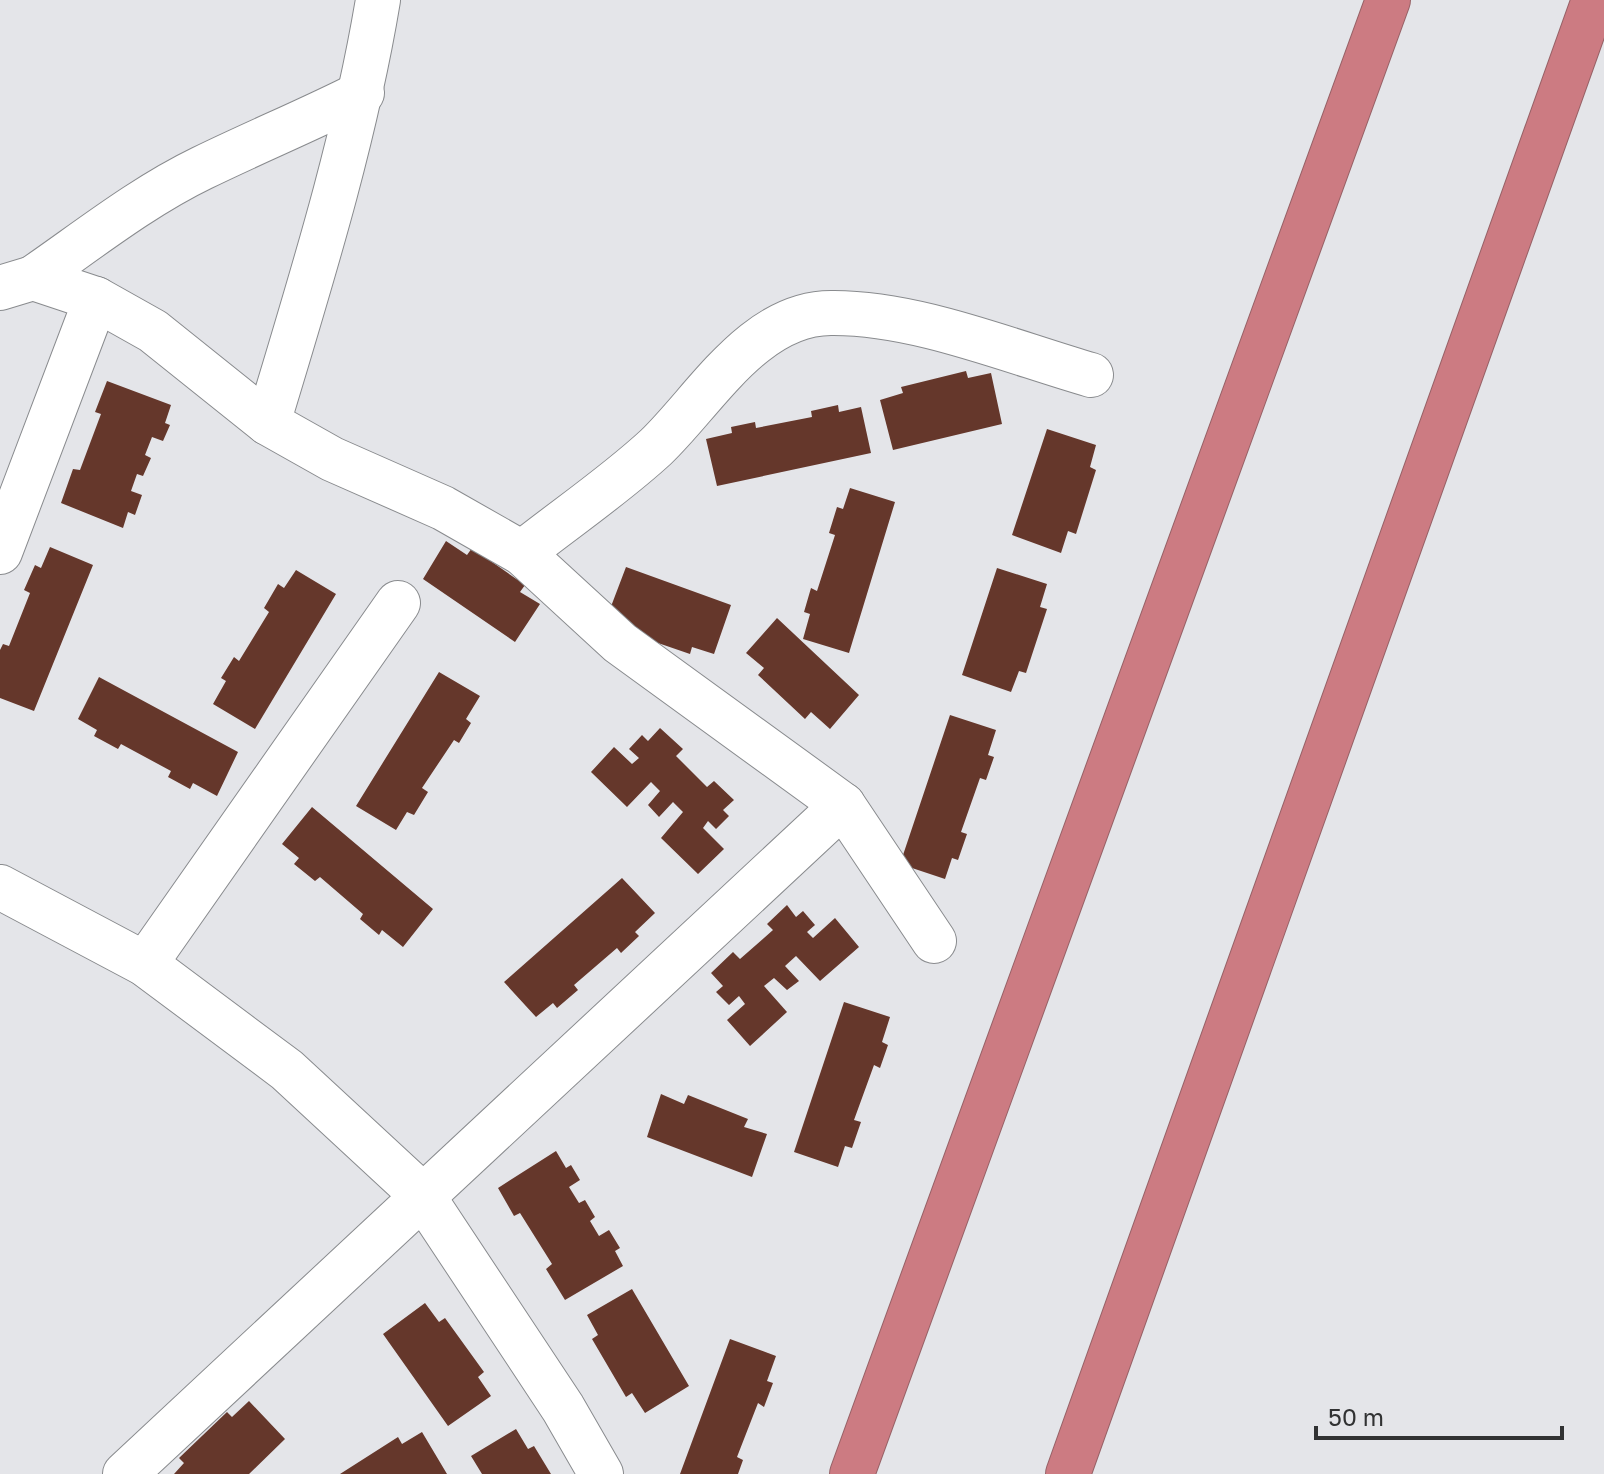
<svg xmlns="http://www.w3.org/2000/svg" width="1604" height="1474" font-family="'Golos Text',sans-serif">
<rect width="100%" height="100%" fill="#e4e5e9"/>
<g fill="#65372b">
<polygon points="966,371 968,378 991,373 1002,424 893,450 880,400 903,393 901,387"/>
<polygon points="107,381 171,405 165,423 170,425 163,441 152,437 145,455 151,458 143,476 137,474 131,491 142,495 135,515 128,512 123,528 61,503 73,469 80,470 101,414 95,412"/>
<polygon points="838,405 839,412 861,407 871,453 717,486 706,439 732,433 731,427 755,422 756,428 812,417 811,411"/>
<polygon points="1047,429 1096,445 1090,467 1096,470 1076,534 1068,531 1061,553 1012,535"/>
<polygon points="850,488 895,502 849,653 803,639 810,614 804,612 811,588 817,591 835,535 829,533 837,507 843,509"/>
<polygon points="446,541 467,555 472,548 525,585 520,592 540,604 515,642 423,579"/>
<polygon points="50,547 93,565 34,711 0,698 0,650 3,644 9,646 30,593 24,590 35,565 41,568"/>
<polygon points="626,567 731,605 714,654 692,647 690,654 626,632 607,617"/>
<polygon points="997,568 1047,584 1040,607 1047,609 1026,673 1019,671 1011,692 962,675"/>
<polygon points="296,570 336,594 255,729 213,704 226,681 221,678 234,657 239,661 269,612 264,608 278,584 284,588"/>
<polygon points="777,618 859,695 830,729 811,712 805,719 758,675 764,668 746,653"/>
<polygon points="439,672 480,696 466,719 471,723 459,743 454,740 422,788 428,792 414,815 407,812 396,830 356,806"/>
<polygon points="99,677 238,752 217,796 193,783 190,789 168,777 171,771 121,744 118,749 94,736 97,730 78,719"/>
<polygon points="950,715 996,730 988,755 994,757 986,780 980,778 961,832 967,834 958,860 952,858 945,879 900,864"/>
<polygon points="660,728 683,749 676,756 707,787 714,781 734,800 723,810 729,816 716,829 708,821 703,828 724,849 698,874 661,838 683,812 673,802 659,817 648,805 660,791 651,782 627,807 591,772 614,747 632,764 639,758 629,749 642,735 648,741"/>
<polygon points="312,807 433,909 403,947 382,930 379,935 360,919 363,914 320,877 315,881 294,864 299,858 282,844"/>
<polygon points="622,878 655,913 635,932 639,936 621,953 617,948 574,985 578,990 557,1008 553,1003 536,1017 504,982"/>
<polygon points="787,905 796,917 803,911 815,925 807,932 813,938 835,918 859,947 820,981 796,956 785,966 799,981 787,990 774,978 764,986 787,1012 750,1046 727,1020 745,1004 739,996 729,1005 716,992 723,986 711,973 733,952 740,959 773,930 767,924"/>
<polygon points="844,1002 890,1017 882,1042 888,1045 880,1068 874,1065 854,1120 861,1122 852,1148 845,1146 838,1167 794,1152"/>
<polygon points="661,1094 684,1104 688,1095 748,1119 744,1127 767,1134 752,1177 647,1137"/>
<polygon points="556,1151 566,1168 571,1165 580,1180 569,1187 579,1203 585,1200 595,1217 590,1221 599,1236 609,1230 620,1248 615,1251 623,1266 565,1300 546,1269 552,1264 520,1213 514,1216 498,1188"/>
<polygon points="632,1289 689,1386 645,1413 632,1393 626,1397 592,1339 598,1335 587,1315"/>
<polygon points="425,1303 439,1322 445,1318 484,1372 478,1377 491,1396 448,1426 383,1334"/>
<polygon points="730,1339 776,1356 767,1381 773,1383 764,1407 758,1403 737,1457 743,1460 738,1474 680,1474"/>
<polygon points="249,1401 285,1439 249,1474 174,1474 184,1463 179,1458 227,1412 232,1417"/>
<polygon points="516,1429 528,1449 534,1446 551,1474 482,1474 471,1456"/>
<polygon points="422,1432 447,1474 340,1474 398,1437 402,1444"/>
</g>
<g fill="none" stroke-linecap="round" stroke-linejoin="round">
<g stroke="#898b8e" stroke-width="46">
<g id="minor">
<path d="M33,278C88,240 142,197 202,168C255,142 309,120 362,93"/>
<polyline points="0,288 33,278 96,299 153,331 268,423 332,459 443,508 522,553 620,643 843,805 934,941"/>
<path d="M268,423C310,283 354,144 378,0"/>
<polyline points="0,552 96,299"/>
<path d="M522,553C566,518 615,485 656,447C705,400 754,313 831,313C915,312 1011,352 1091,375"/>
<polyline points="0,887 145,964 287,1070 422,1195 563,1408 601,1474"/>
<polyline points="145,964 398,603"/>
<polyline points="125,1474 843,805"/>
</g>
</g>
<g stroke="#966166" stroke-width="46">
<g id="highway">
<polyline points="852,1474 1388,0"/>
<polyline points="1068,1474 1594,0"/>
</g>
</g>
<use href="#minor" stroke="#fff" stroke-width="44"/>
<use href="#highway" stroke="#cc7b82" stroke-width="44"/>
</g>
<path d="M1316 1426v12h246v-12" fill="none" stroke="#313233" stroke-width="4"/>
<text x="1328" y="1426" font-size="24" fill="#313233" stroke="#e4e5e9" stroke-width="6" paint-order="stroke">50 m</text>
</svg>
